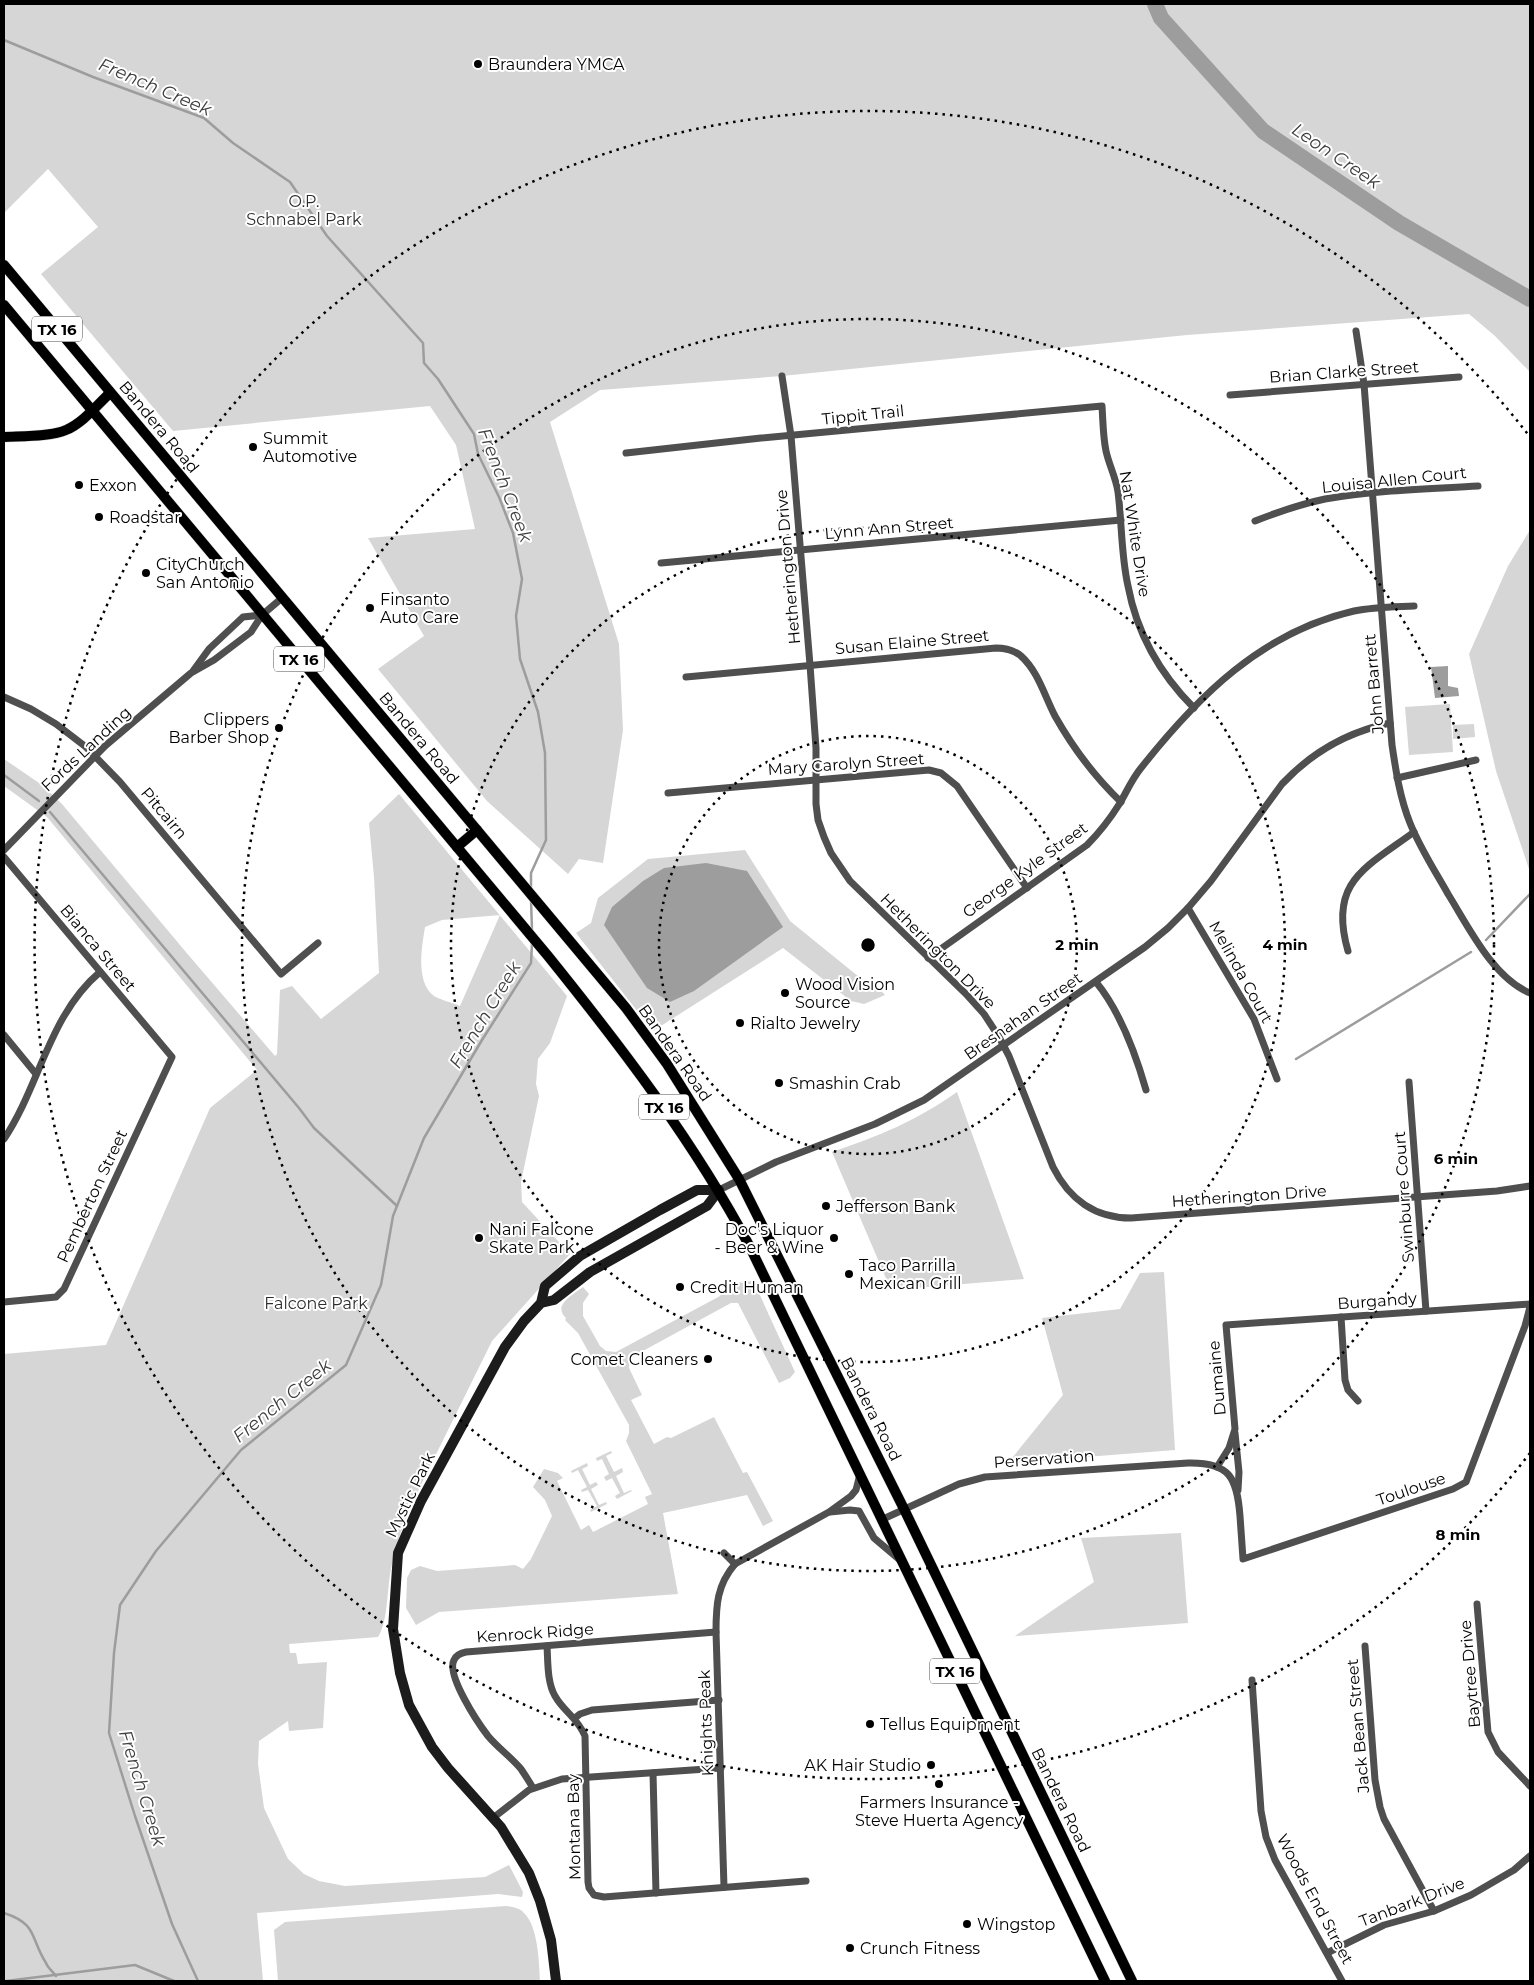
<svg xmlns="http://www.w3.org/2000/svg" width="1534" height="1985" font-family="Montserrat,sans-serif">
<rect width="100%" height="100%" fill="#fff"/>
<g fill="#d6d6d6" fill-rule="evenodd">
<polygon points="4,4 1530,4 1530,372 1495,336 1469,314 1187,335 782,376 600,390 550,422 619,644 623,730 603,863 579,859 568,874 487,801 378,669 424,636 368,538 475,529 456,445 430,406 173,431 41,274 98,227 48,169 4,213"/>
<polygon points="1530,530 1530,872 1496,771 1469,654 1508,566"/>
<polygon points="1450,704 1453,752 1409,755 1405,707"/>
<polygon points="1474,724 1475,737 1453,739 1453,725"/>
<path d="M4,759L42,785L62,804L185,951L275,1056L277,1054L280,990L292,986L321,1019L379,973L374,877L369,823L399,794L567,996L550,1043L538,1059L536,1084L539,1096L521,1182L522,1202L570,1254L492,1341L409,1509C402,1528 395,1548 391,1569C387,1588 388,1622 378,1637L289,1644L290,1653H296L298,1664L327,1662L323,1728L289,1731L288,1721L259,1741L258,1764L264,1808L288,1859L304,1874L319,1881L345,1886L485,1877L509,1865L523,1892L522,1897L498,1894L257,1913L263,1981H4V1354L106,1345L210,1108L257,1070L47,817L4,786ZM500,915L460,1006C453,1003 441,1000 434,996C415,982 422,946 425,927L442,920Z"/>
<polygon points="745,850 790,921 864,981 875,984 885,995 864,1004 851,1001 783,948 653,1031 576,933 591,923 598,898 648,859"/>
<path d="M957,1092L1024,1279L891,1290L832,1152C879,1136 916,1121 957,1092Z"/>
<polygon points="1164,1272 1175,1450 1008,1463 1063,1395 1042,1318 1120,1309 1140,1273"/>
<path d="M753,1280L795,1372L790,1378L779,1383L738,1303H731L630,1358L629,1368L642,1395L631,1400L654,1444L667,1437L671,1438L714,1417L743,1473L747,1472L773,1521L763,1526L747,1495L663,1513L678,1594L439,1612L416,1625L406,1608L407,1578L411,1570L420,1566L437,1571L515,1565L523,1569L531,1559L552,1516L545,1500L533,1487L544,1469L558,1473L563,1478L557,1481L581,1530L589,1525L593,1532L648,1504L645,1497L652,1494L626,1441L629,1433V1425L578,1333L565,1320L566,1318C552,1305 573,1295 583,1287L589,1294L583,1303V1316L600,1346L606,1351L616,1352L720,1296L723,1291L736,1282L745,1283Z"/>
<polygon points="611,1451 612,1453 606,1456 614,1472 622,1468 623,1472 616,1476 624,1493 631,1490 632,1491 617,1499 615,1496 620,1493 612,1478 606,1481 604,1477 609,1474 602,1459 597,1461 596,1458"/>
<polygon points="587,1463 588,1466 582,1469 590,1485 596,1482 598,1485 591,1489 599,1505 606,1502 607,1504 591,1512 590,1510 597,1506 588,1490 582,1492 581,1490 587,1487 578,1470 572,1473 571,1471"/>
<polygon points="1181,1533 1188,1623 1015,1636 1094,1582 1081,1538"/>
<path d="M506,1906C511,1907 520,1908 524,1913C538,1926 539,1962 540,1981H278L274,1930L285,1922Z"/>
</g>
<g fill="#9d9d9d">
<polygon points="1448,666 1448,686 1458,688 1459,696 1435,698 1431,667"/>
<polygon points="706,863 747,871 783,927 694,991 670,1002 647,988 604,925 612,907 643,881 664,868"/>
</g>
<g fill="none" stroke-linecap="round" stroke-linejoin="round">
<g stroke="#9d9d9d" stroke-width="2.5">
<polyline points="4,40 93,77 204,118 233,143 290,182 327,236 423,343 424,363 438,379 474,434 478,454 499,497 513,533 522,579 516,616 520,659 538,712 545,753 546,840 531,873 531,890"/>
<polyline points="4,775 39,801"/>
<polyline points="50,812 299,1108 314,1128 397,1206"/>
<polyline points="531,900 532,930"/>
<polyline points="1486,940 1530,894"/>
<polyline points="1296,1059 1471,952"/>
<path d="M4,1913C38,1924 30,1938 46,1963C48,1968 53,1972 56,1976"/>
<polyline points="6,1981 135,1965 174,1981"/>
<polyline points="198,1981 172,1924 135,1816 109,1733 114,1653 120,1605 156,1551 241,1450 346,1365 381,1285 393,1216 424,1138 482,1040 531,963 532,943"/>
</g>
<polyline stroke="#9d9d9d" stroke-width="16" points="1155,4 1161,18 1263,131 1399,223 1530,299"/>
<g stroke="#dbdbdb" stroke-width="11">
<g id="primary">
<polyline points="4,265 626,1008 667,1064 739,1179 904,1509 1132,1981"/>
<path d="M4,305L548,956C623,1049 694,1142 750,1247L1105,1981"/>
<path d="M4,437C20,436 51,437 66,430C83,423 97,405 110,393"/>
<polyline points="457,847 477,830"/>
</g>
</g>
<g stroke="#4f4f4f" stroke-width="7">
<path d="M1356,331L1364,384L1392,745C1396,772 1400,798 1410,823C1420,848 1435,871 1448,894C1468,926 1493,978 1530,993"/>
<path d="M782,376L791,436L810,665L816,748V804L818,820L824,837L831,853L850,881L966,994L984,1014L999,1037L1009,1056L1053,1167C1069,1199 1095,1218 1131,1218L1497,1191L1530,1186"/>
<polyline points="1230,395 1459,377"/>
<path d="M626,453L761,438L1102,406C1103,421 1103,437 1106,451C1109,465 1116,478 1118,492C1122,523 1121,555 1128,586C1137,634 1160,674 1194,708"/>
<path d="M1255,521C1278,512 1301,504 1325,499C1375,490 1427,489 1478,486"/>
<polyline points="661,563 1121,520"/>
<polyline points="193,671 209,649 243,617 262,615"/>
<path d="M686,677L996,648C1005,648 1014,650 1021,656C1038,671 1045,697 1055,716C1073,748 1095,777 1121,802"/>
<polyline points="4,697 31,709 56,724 86,747 120,782 281,974 318,943"/>
<polyline points="1397,778 1476,760"/>
<polyline points="668,793 929,770 941,773 957,786 1027,888"/>
<polyline points="4,850 105,746 191,673 214,660 251,632 262,615 282,598"/>
<polyline points="4,857 172,1057 64,1289 56,1297 4,1302"/>
<polyline points="1188,908 1254,1019 1277,1079"/>
<path d="M1348,951C1328,882 1365,868 1414,832"/>
<path d="M928,958L1087,845C1100,832 1110,819 1120,803C1127,791 1132,779 1141,768C1198,696 1262,632 1354,611C1374,607 1394,607 1414,606"/>
<path d="M1096,982C1119,1010 1136,1055 1146,1090"/>
<polyline points="4,1035 36,1074"/>
<polyline points="1409,1082 1426,1311"/>
<path d="M4,1139C40,1085 49,1015 100,972"/>
<path d="M719,1190L776,1162L875,1124L924,1100L1145,947L1168,928L1188,908L1211,881L1282,784C1312,752 1347,732 1390,723"/>
<polyline points="1341,1317 1345,1380 1348,1390 1358,1401"/>
<polyline points="1235,1433 1239,1472 1238,1490"/>
<polyline points="1217,1467 1229,1448 1235,1429 1226,1325 1530,1304"/>
<polyline points="830,1512 850,1510 859,1511 874,1538 900,1560"/>
<path d="M881,1520L959,1484L985,1477L1188,1463C1230,1462 1237,1478 1240,1516C1241,1530 1242,1545 1243,1559L1453,1489L1466,1482L1525,1326L1530,1307"/>
<polyline points="724,1553 735,1564"/>
<polyline points="1477,1604 1488,1732 1498,1752 1530,1786"/>
<path d="M547,1646C548,1662 547,1682 555,1696C564,1712 577,1717 585,1736L588,1882L589,1888L594,1895L604,1897L806,1881"/>
<polyline points="1365,1646 1375,1780 1380,1807 1384,1819 1434,1911"/>
<polyline points="1252,1680 1261,1811 1266,1837 1275,1860 1342,1981"/>
<polyline points="575,1718 580,1714 592,1710 719,1700"/>
<polyline points="653,1773 656,1893"/>
<path d="M533,1788C529,1781 525,1775 521,1769C511,1757 498,1748 488,1736C478,1723 446,1675 454,1660C456,1655 461,1653 466,1652L716,1632"/>
<polyline points="493,1818 529,1790 562,1779 721,1768"/>
<path d="M724,1887L716,1632C716,1605 717,1585 735,1564L829,1512L851,1496L856,1490L860,1474"/>
<polyline points="1327,1953 1384,1925 1434,1911 1471,1895 1514,1870 1530,1856"/>
</g>
<polyline stroke="#1c1c1c" stroke-width="10" points="541,1303 554,1300 590,1272 707,1206 719,1190 697,1190 660,1210 580,1256 545,1286 541,1303 524,1321 505,1347 421,1501 398,1553 393,1629 400,1673 409,1705 432,1747 448,1768 501,1827 529,1873 540,1901 551,1940 556,1981"/>
<use href="#primary" stroke="#000" stroke-width="10"/>
</g>
<g fill="none" stroke="#000" stroke-width="2.5" stroke-dasharray="2.5 5">
<circle cx="868" cy="945" r="209"/>
<circle cx="868" cy="945" r="417"/>
<circle cx="868" cy="945" r="626"/>
<path d="M1530 1453A834 834 0 1 1 1530 437"/>
</g>
<g fill="#000" stroke="#fff" stroke-width="2">
<circle cx="478" cy="64" r="5"/>
<circle cx="253" cy="447" r="5"/>
<circle cx="79" cy="485" r="5"/>
<circle cx="99" cy="517" r="5"/>
<circle cx="146" cy="573" r="5"/>
<circle cx="370" cy="608" r="5"/>
<circle cx="279" cy="728" r="5"/>
<circle cx="785" cy="993" r="5"/>
<circle cx="740" cy="1023" r="5"/>
<circle cx="779" cy="1083" r="5"/>
<circle cx="826" cy="1206" r="5"/>
<circle cx="479" cy="1238" r="5"/>
<circle cx="834" cy="1238" r="5"/>
<circle cx="849" cy="1274" r="5"/>
<circle cx="680" cy="1287" r="5"/>
<circle cx="708" cy="1359" r="5"/>
<circle cx="870" cy="1724" r="5"/>
<circle cx="931" cy="1765" r="5"/>
<circle cx="939" cy="1784" r="5"/>
<circle cx="967" cy="1924" r="5"/>
<circle cx="850" cy="1948" r="5"/>
</g>
<g text-anchor="middle" dominant-baseline="central" stroke-width="4" stroke-linejoin="round" paint-order="stroke">
<g fill="#fff" stroke="#4c4c4c" stroke-width="1">
<rect x="32" y="316.5" width="50" height="25" rx="4"/>
<rect x="274" y="646.5" width="50" height="25" rx="4"/>
<rect x="639" y="1094.5" width="50" height="25" rx="4"/>
<rect x="930" y="1658.5" width="50" height="25" rx="4"/>
</g>
<g font-size="15" font-weight="bold" fill="#000">
<text x="57" y="329">TX 16</text>
<text x="299" y="659">TX 16</text>
<text x="664" y="1107">TX 16</text>
<text x="955" y="1671">TX 16</text>
</g>
<g font-size="16" fill="#000" stroke="#fff" text-anchor="start">
<text x="488" y="64">Braundera YMCA</text>
<text x="263" y="438">Summit<tspan x="263" dy="18">Automotive</tspan></text>
<text x="89" y="485">Exxon</text>
<text x="109" y="517">Roadstar</text>
<text x="156" y="564">CityChurch<tspan x="156" dy="18">San Antonio</tspan></text>
<text x="380" y="599">Finsanto<tspan x="380" dy="18">Auto Care</tspan></text>
<text x="269" y="719" text-anchor="end">Clippers<tspan x="269" dy="18">Barber Shop</tspan></text>
<text x="795" y="984">Wood Vision<tspan x="795" dy="18">Source</tspan></text>
<text x="750" y="1023">Rialto Jewelry</text>
<text x="789" y="1083">Smashin Crab</text>
<text x="836" y="1206">Jefferson Bank</text>
<text x="489" y="1229">Nani Falcone<tspan x="489" dy="18">Skate Park</tspan></text>
<text x="824" y="1229" text-anchor="end">Doc's Liquor<tspan x="824" dy="18">- Beer &amp; Wine</tspan></text>
<text x="859" y="1265">Taco Parrilla<tspan x="859" dy="18">Mexican Grill</tspan></text>
<text x="690" y="1287">Credit Human</text>
<text x="698" y="1359" text-anchor="end">Comet Cleaners</text>
<text x="880" y="1724">Tellus Equipment</text>
<text x="921" y="1765" text-anchor="end">AK Hair Studio</text>
<text x="939" y="1802" text-anchor="middle">Farmers Insurance -<tspan x="939" dy="18">Steve Huerta Agency</tspan></text>
<text x="977" y="1924">Wingstop</text>
<text x="860" y="1948">Crunch Fitness</text>
</g>
<g font-size="16" fill="#2d2d2d" stroke="#fff">
<text x="304" y="201">O.P.<tspan x="304" dy="18">Schnabel Park</tspan></text>
<text x="316" y="1303">Falcone Park</text>
</g>
<g font-size="16" fill="#000" stroke="#fff">
<text transform="translate(1344 372) rotate(-4)">Brian Clarke Street</text>
<text transform="translate(863 415) rotate(-6)">Tippit Trail</text>
<text transform="translate(159 427) rotate(50)">Bandera Road</text>
<text transform="translate(1394 480) rotate(-6)">Louisa Allen Court</text>
<text transform="translate(889 528) rotate(-5)">Lynn Ann Street</text>
<text transform="translate(1135 534) rotate(81)">Nat White Drive</text>
<text transform="translate(788 567) rotate(-95)">Hetherington Drive</text>
<text transform="translate(912 642) rotate(-5)">Susan Elaine Street</text>
<text transform="translate(1374 684) rotate(-95)">John Barrett</text>
<text transform="translate(419 738) rotate(50)">Bandera Road</text>
<text transform="translate(86 749) rotate(-43)">Fords Landing</text>
<text transform="translate(846 764) rotate(-4)">Mary Carolyn Street</text>
<text transform="translate(164 813) rotate(50)">Pitcairn</text>
<text transform="translate(1025 870) rotate(-36)">George Kyle Street</text>
<text transform="translate(98 948) rotate(50)">Bianca Street</text>
<text transform="translate(938 951) rotate(45)">Hetherington Drive</text>
<text transform="translate(1241 972) rotate(61)">Melinda Court</text>
<text transform="translate(1023 1016) rotate(-35)">Bresnahan Street</text>
<text transform="translate(675 1053) rotate(55)">Bandera Road</text>
<text transform="translate(92 1196) rotate(-65)">Pemberton Street</text>
<text transform="translate(1249 1196) rotate(-4)">Hetherington Drive</text>
<text transform="translate(1404 1197) rotate(-94)">Swinburre Court</text>
<text transform="translate(1377 1301) rotate(-4)">Burgandy</text>
<text transform="translate(1217 1378) rotate(-95)">Dumaine</text>
<text transform="translate(871 1409) rotate(63)">Bandera Road</text>
<text transform="translate(1044 1459) rotate(-4)">Perservation</text>
<text transform="translate(1411 1489) rotate(-19)">Toulouse</text>
<text transform="translate(410 1495) rotate(-64)">Mystic Park</text>
<text transform="translate(535 1633) rotate(-4)">Kenrock Ridge</text>
<text transform="translate(1470 1674) rotate(-95)">Baytree Drive</text>
<text transform="translate(706 1723) rotate(-92)">Knights Peak</text>
<text transform="translate(1358 1726) rotate(-95)">Jack Bean Street</text>
<text transform="translate(1061 1800) rotate(64)">Bandera Road</text>
<text transform="translate(574 1827) rotate(-91)">Montana Bay</text>
<text transform="translate(1315 1899) rotate(62)">Woods End Street</text>
<text transform="translate(1412 1902) rotate(-21)">Tanbark Drive</text>
</g>
<g font-size="18" font-style="italic" fill="#3e3e3e" stroke="#fff">
<text transform="translate(155 87) rotate(23)">French Creek</text>
<text transform="translate(1336 156) rotate(34)">Leon Creek</text>
<text transform="translate(505 485) rotate(69)">French Creek</text>
<text transform="translate(485 1015) rotate(-59)">French Creek</text>
<text transform="translate(282 1401) rotate(-39)">French Creek</text>
<text transform="translate(142 1788) rotate(73)">French Creek</text>
</g>
</g>
<circle cx="868" cy="945" r="8" fill="#000" stroke="#fff" stroke-width="2.5"/>
<g font-size="15" text-anchor="middle" font-weight="bold" fill="#000" stroke="#fff" stroke-width="4" stroke-linejoin="round" paint-order="stroke">
<text x="1077" y="950">2 min</text>
<text x="1285" y="950">4 min</text>
<text x="1456" y="1164">6 min</text>
<text x="1458" y="1540">8 min</text>
</g>
<rect width="1534" height="1985" fill="none" stroke="#000000" stroke-width="10"/>
</svg>
